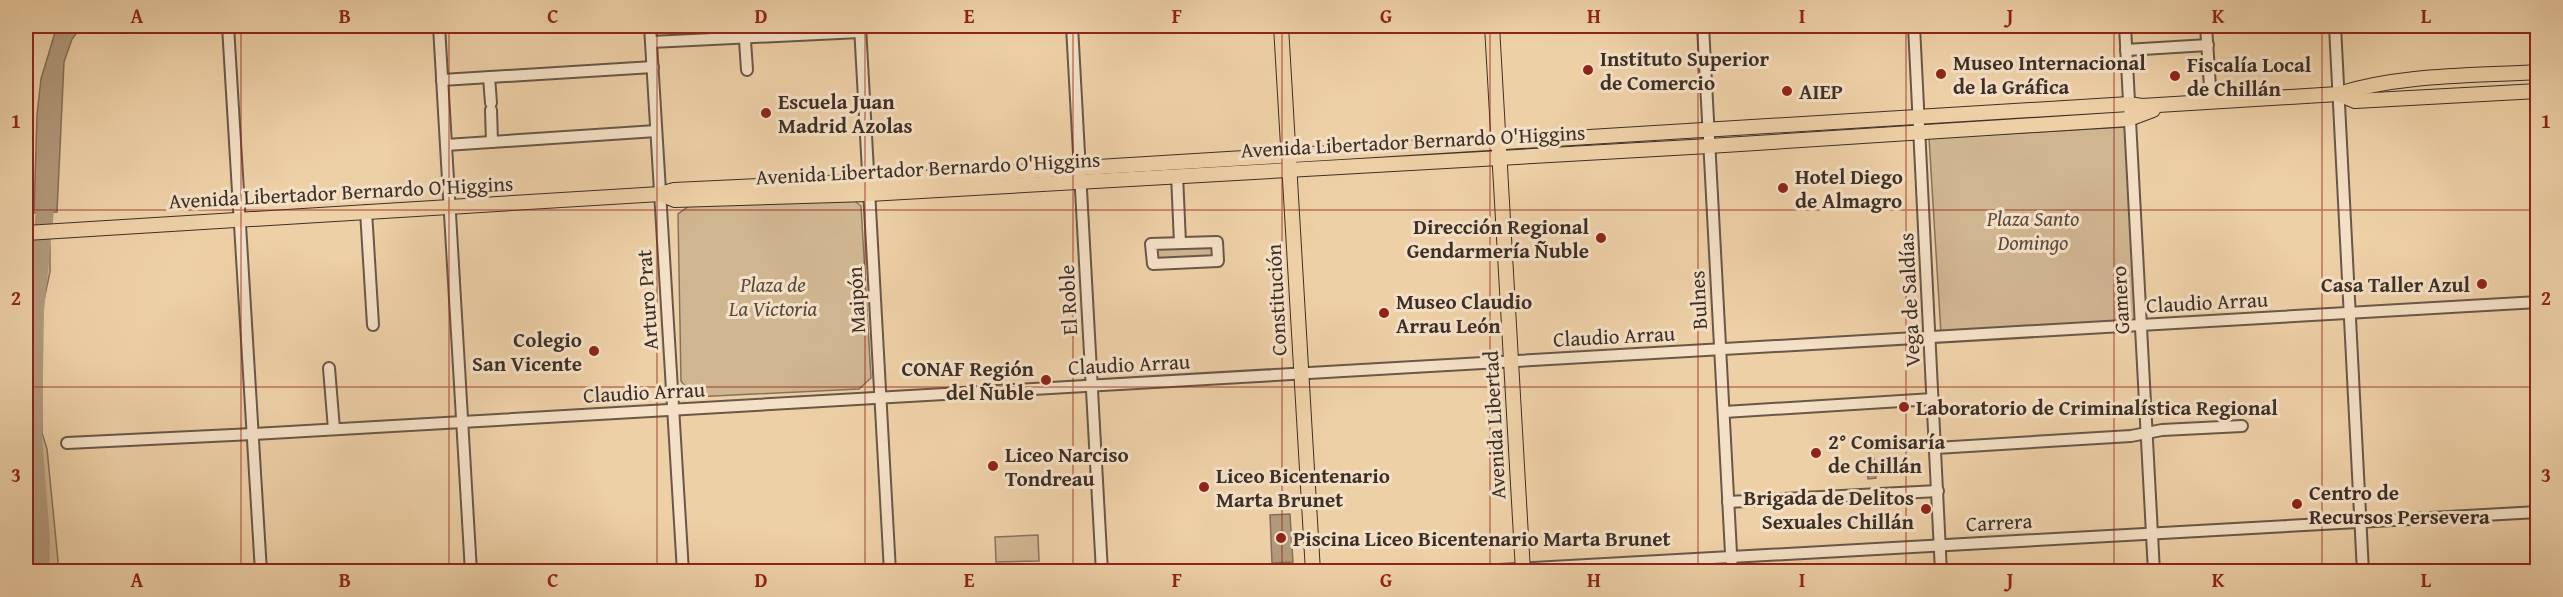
<svg xmlns="http://www.w3.org/2000/svg" width="2563" height="597" font-family="'Gentium Book Plus',serif">
<rect width="100%" height="100%" fill="#eed0a7"/>
<filter id="stains"><feTurbulence type="fractalNoise" baseFrequency=".00333" numOctaves="4"/><feColorMatrix values="0 0 0 0 .2 0 0 0 0 .09 0 0 0 0 .02 0 0 0 .5 -.17"/></filter>
<radialGradient id="worn" r=".72"><stop offset=".6" stop-color="#630" stop-opacity="0"/><stop offset="1" stop-color="#630" stop-opacity=".3"/></radialGradient>
<g fill="#d0b591" stroke="#86725c" stroke-width="1.5">
<polygon points="2126,127 2138,322 1941,334 1929,138"/>
<polygon points="850,197 861,206 871,378 859,389 694,397 681,381 678,214 692,204"/>
<polygon points="1216,244 1216,259 1155,261 1154,246"/>
<polygon points="50,245 50,272 41,314 42,433 47,449 59,571 26,571 26,246"/>
<polygon points="1038,535 1039,561 996,562 995,537"/>
</g>
<g fill="#b2997b" stroke="#836f59" stroke-width="1.5">
<polygon points="57,26 82,26 72,39 64,62 57,212 34,213 37,115 41,79"/>
<polygon points="1866,458 1874,458 1876,478 1868,479"/>
<polygon points="1290,514 1293,562 1272,563 1270,515"/>
</g>
<g fill="none" stroke-linecap="round" stroke-linejoin="round">
<polyline stroke="#b2997b" stroke-width="18" points="40,572 41,540 33,436 35,310 47,190"/>
<g stroke="#695747" stroke-width="14">
<g id="minor">
<polyline points="228,26 261,572"/>
<polyline points="439,26 471,572"/>
<polyline points="650,26 683,572"/>
<polyline points="744,26 747,70"/>
<polyline points="860,26 890,572"/>
<polyline points="1072,26 1102,572"/>
<polyline points="1703,26 1732,572"/>
<polyline points="1914,26 1941,572"/>
<polyline points="2125,26 2154,572"/>
<polyline points="2206,26 2211,102"/>
<polyline points="2206,26 2223,26"/>
<polyline points="2335,26 2363,572"/>
<polyline points="651,42 860,32"/>
<polyline points="2126,50 2208,45"/>
<polyline points="489,77 491,103"/>
<polyline points="442,80 653,67"/>
<polyline points="491,110 492,142"/>
<polyline points="446,145 656,131"/>
<polyline points="1177,175 1180,243"/>
<polyline points="366,211 373,325"/>
<polygon points="1217,242 1218,261 1153,264 1151,244"/>
<polyline points="329,368 334,429"/>
<polyline points="1724,412 1933,399"/>
<polyline points="67,443 253,434 2538,302"/>
<polyline points="1936,448 2131,436 2162,430 2242,426"/>
<polyline points="1728,502 1938,491"/>
<polyline points="1463,572 2538,512"/>
</g>
</g>
<g stroke="#3d2f27" stroke-width="16">
<g id="major">
<polyline points="1281,26 1313,572"/>
<polyline points="1492,26 1523,572"/>
<polyline points="2338,94 2355,101 2538,91"/>
<polyline points="660,194 675,200 869,194 1709,146 2129,119 2153,110"/>
<path d="M26,233L660,194L674,190L869,181L2129,104L2142,106L2338,94C2401,74 2472,76 2538,72"/>
</g>
</g>
<use href="#minor" stroke="#f4e0c6" stroke-width="10"/>
<use href="#major" stroke="#eed0a7" stroke-width="14"/>
</g>
<path fill="none" stroke="#8f2418" stroke-width="1.5" stroke-opacity="0.55" d="M241,26V572M449,26V572M657,26V572M865,26V572M1073,26V572M1282,26V572M1490,26V572M1698,26V572M1906,26V572M2114,26V572M2322,26V572M26,210H2538M26,387H2538"/>
<g fill="#8f2418" stroke="#f4e0c6" stroke-width="2">
<circle cx="1588" cy="70" r="6"/>
<circle cx="1941" cy="74" r="6"/>
<circle cx="2175" cy="76" r="6"/>
<circle cx="1787" cy="91" r="6"/>
<circle cx="766" cy="113" r="6"/>
<circle cx="1783" cy="188" r="6"/>
<circle cx="1601" cy="238" r="6"/>
<circle cx="2482" cy="284" r="6"/>
<circle cx="1384" cy="313" r="6"/>
<circle cx="594" cy="351" r="6"/>
<circle cx="1046" cy="380" r="6"/>
<circle cx="1904" cy="407" r="6"/>
<circle cx="1816" cy="453" r="6"/>
<circle cx="993" cy="466" r="6"/>
<circle cx="1204" cy="487" r="6"/>
<circle cx="2297" cy="504" r="6"/>
<circle cx="1926" cy="509" r="6"/>
<circle cx="1281" cy="538" r="6"/>
</g>
<g text-anchor="middle" dominant-baseline="central" stroke-width="6" stroke-linejoin="round" paint-order="stroke">
<g font-size="21" font-weight="bold" fill="#3d2f27" stroke="#f4e0c6" text-anchor="start">
<text x="1600" y="58">Instituto Superior<tspan x="1600" dy="24">de Comercio</tspan></text>
<text x="1953" y="62">Museo Internacional<tspan x="1953" dy="24">de la Gráfica</tspan></text>
<text x="2187" y="64">Fiscalía Local<tspan x="2187" dy="24">de Chillán</tspan></text>
<text x="1799" y="91">AIEP</text>
<text x="778" y="101">Escuela Juan<tspan x="778" dy="24">Madrid Azolas</tspan></text>
<text x="1795" y="176">Hotel Diego<tspan x="1795" dy="24">de Almagro</tspan></text>
<text x="1589" y="226" text-anchor="end">Dirección Regional<tspan x="1589" dy="24">Gendarmería Ñuble</tspan></text>
<text x="2470" y="284" text-anchor="end">Casa Taller Azul</text>
<text x="1396" y="301">Museo Claudio<tspan x="1396" dy="24">Arrau León</tspan></text>
<text x="582" y="339" text-anchor="end">Colegio<tspan x="582" dy="24">San Vicente</tspan></text>
<text x="1034" y="368" text-anchor="end">CONAF Región<tspan x="1034" dy="24">del Ñuble</tspan></text>
<text x="1916" y="407">Laboratorio de Criminalística Regional</text>
<text x="1828" y="441">2° Comisaría<tspan x="1828" dy="24">de Chillán</tspan></text>
<text x="1005" y="454">Liceo Narciso<tspan x="1005" dy="24">Tondreau</tspan></text>
<text x="1216" y="475">Liceo Bicentenario<tspan x="1216" dy="24">Marta Brunet</tspan></text>
<text x="2309" y="492">Centro de<tspan x="2309" dy="24">Recursos Persevera</tspan></text>
<text x="1914" y="497" text-anchor="end">Brigada de Delitos<tspan x="1914" dy="24">Sexuales Chillán</tspan></text>
<text x="1293" y="538">Piscina Liceo Bicentenario Marta Brunet</text>
</g>
<g font-size="21" fill="#3d2f27" stroke="#f4e0c6">
<text transform="translate(1413 141) rotate(-3)">Avenida Libertador Bernardo O'Higgins</text>
<text transform="translate(928 168) rotate(-3)">Avenida Libertador Bernardo O'Higgins</text>
<text transform="translate(341 192) rotate(-3)">Avenida Libertador Bernardo O'Higgins</text>
<text transform="translate(647 300) rotate(-94)">Arturo Prat</text>
<text transform="translate(856 300) rotate(-93)">Maipón</text>
<text transform="translate(1068 300) rotate(-93)">El Roble</text>
<text transform="translate(1276 300) rotate(-93)">Constitución</text>
<text transform="translate(1698 300) rotate(-93)">Bulnes</text>
<text transform="translate(1909 300) rotate(-93)">Vega de Saldías</text>
<text transform="translate(2120 300) rotate(-93)">Gamero</text>
<text transform="translate(2207 302) rotate(-3)">Claudio Arrau</text>
<text transform="translate(1614 336) rotate(-3)">Claudio Arrau</text>
<text transform="translate(1129 364) rotate(-3)">Claudio Arrau</text>
<text transform="translate(644 392) rotate(-3)">Claudio Arrau</text>
<text transform="translate(1494 425) rotate(-93)">Avenida Libertad</text>
<text transform="translate(1999 522) rotate(-3)">Carrera</text>
</g>
<g font-size="21" font-style="italic" fill="#5a4a3c" stroke="#f4e0c6">
<text x="2033" y="218">Plaza Santo<tspan x="2033" dy="24">Domingo</tspan></text>
<text x="773" y="284">Plaza de<tspan x="773" dy="24">La Victoria</tspan></text>
</g>
</g>
<rect width="2563" height="597" fill="none" stroke="#eed0a7" stroke-width="66"/>
<rect x="33" y="33" width="2497" height="531" fill="none" stroke="#8f2418" stroke-width="2"/>
<g font-size="20" text-anchor="middle" font-weight="bold" fill="#8f2418">
<text x="137" y="23">A</text>
<text x="345" y="23">B</text>
<text x="553" y="23">C</text>
<text x="761" y="23">D</text>
<text x="969" y="23">E</text>
<text x="1177" y="23">F</text>
<text x="1386" y="23">G</text>
<text x="1594" y="23">H</text>
<text x="1802" y="23">I</text>
<text x="2010" y="23">J</text>
<text x="2218" y="23">K</text>
<text x="2426" y="23">L</text>
<text x="16" y="128">1</text>
<text x="2546" y="128">1</text>
<text x="16" y="305">2</text>
<text x="2546" y="305">2</text>
<text x="16" y="482">3</text>
<text x="2546" y="482">3</text>
<text x="137" y="587">A</text>
<text x="345" y="587">B</text>
<text x="553" y="587">C</text>
<text x="761" y="587">D</text>
<text x="969" y="587">E</text>
<text x="1177" y="587">F</text>
<text x="1386" y="587">G</text>
<text x="1594" y="587">H</text>
<text x="1802" y="587">I</text>
<text x="2010" y="587">J</text>
<text x="2218" y="587">K</text>
<text x="2426" y="587">L</text>
</g>
<rect width="100%" height="100%" filter="url(#stains)"/>
<rect width="100%" height="100%" fill="url(#worn)"/>
</svg>
